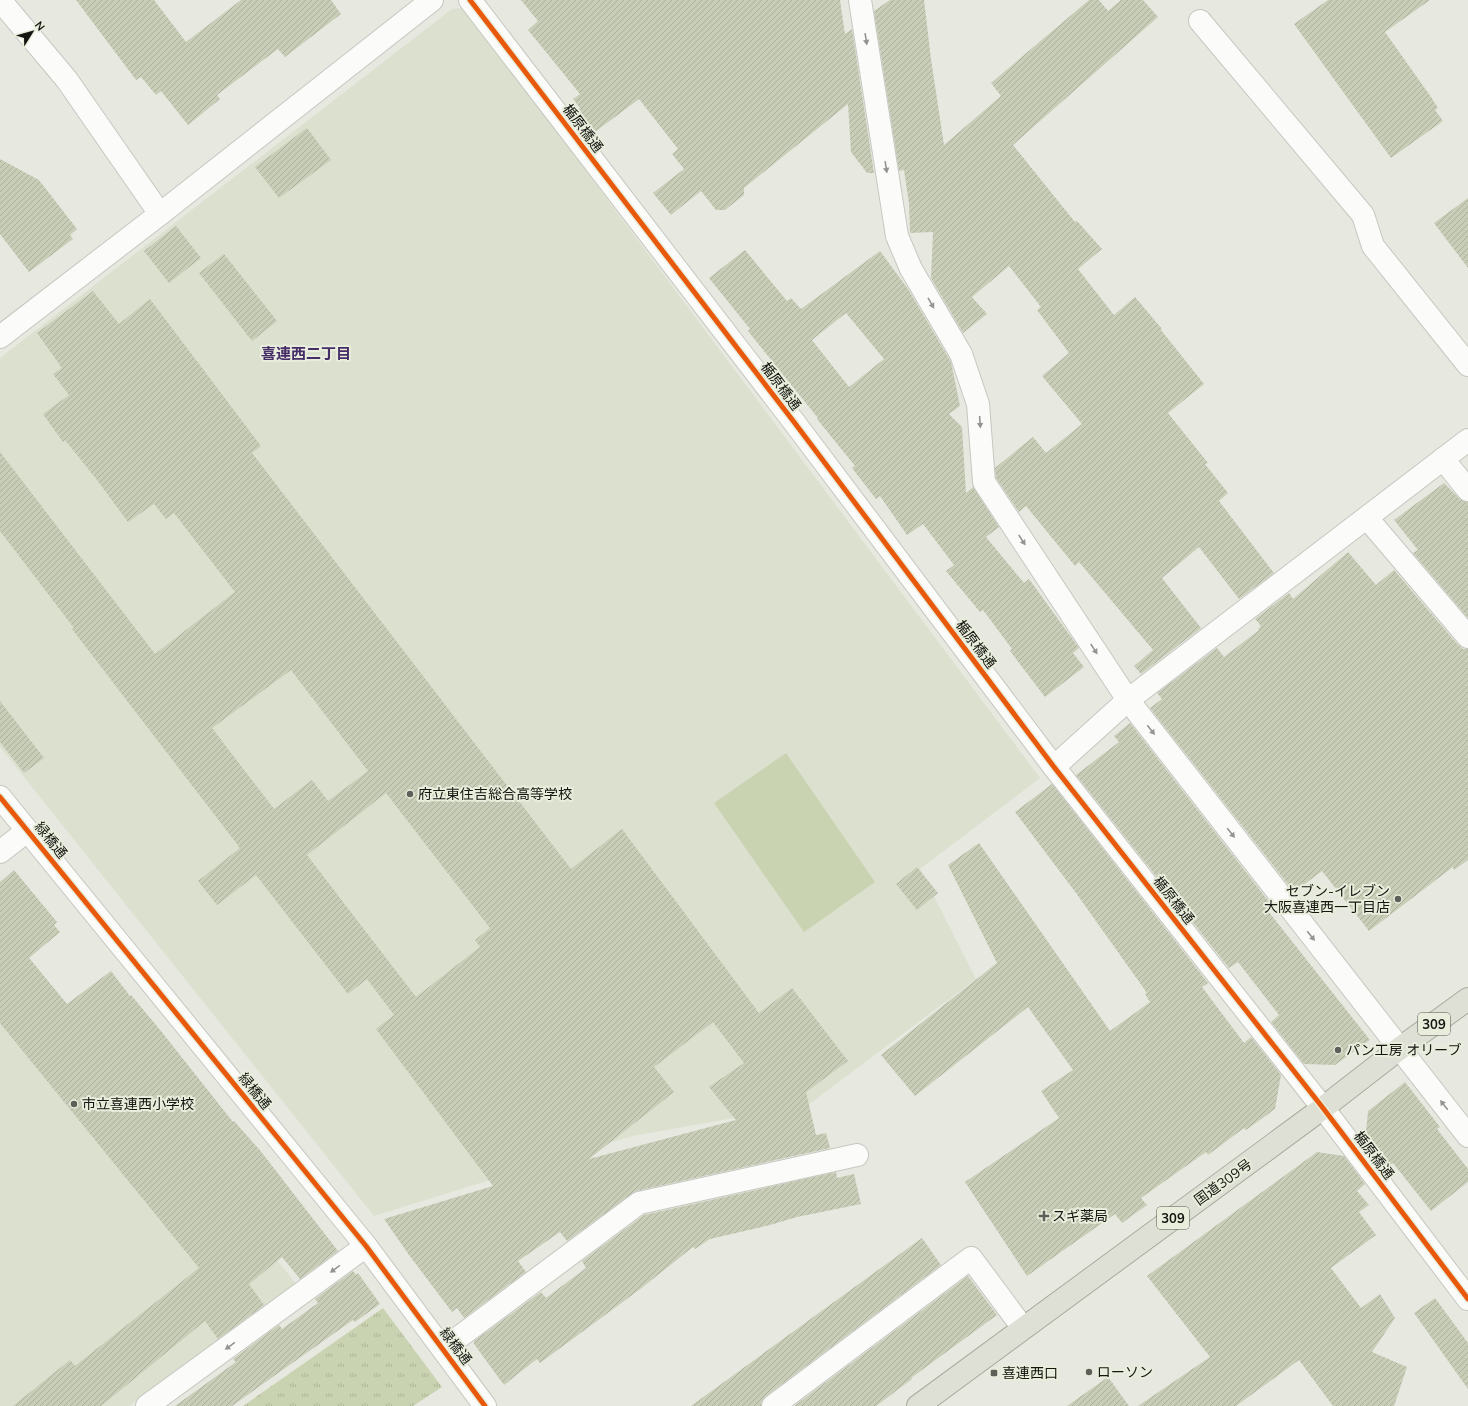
<svg xmlns="http://www.w3.org/2000/svg" width="1468" height="1406" font-family="Mulish,'Noto Sans JP',sans-serif">
<defs>
<pattern id="park-tufts" width="24" height="20" patternUnits="userSpaceOnUse"><rect width="24" height="20" fill="#cad3b1"/><path d="M3 7l-1-3M5 7V3M7 7l1-3M15 17l-1-3M17 17v-4M19 17l1-3" fill="none" stroke="#adb497"/></pattern>
<pattern id="building-hatch" width="6" height="6" patternUnits="userSpaceOnUse"><rect width="6" height="6" fill="#c8cdb7"/><path d="M-1 1l2-2M0 6l6-6M5 7l2-2" fill="none" stroke="#abaf9c"/></pattern>
</defs>
<rect width="100%" height="100%" fill="#e7e9e0"/>
<g fill="#dbe0cf">
<polygon points="464,8 1040,778 920,869 976,979 808,1105 632,1136 374,1216 0,747 0,358 452,9"/>
<polygon points="0,922 298,1286 129,1406 0,1406"/>
</g>
<polygon fill="url(#park-tufts)" points="383,1308 442,1387 413,1406 243,1406"/>
<polygon fill="#cad3b1" points="786,753 875,882 804,932 714,803"/>
<g fill="url(#building-hatch)" fill-rule="evenodd">
<polygon points="76,0 154,0 186,42 241,0 331,0 341,14 285,57 278,49 217,95 220,99 188,125 161,91 156,95 141,77 136,80"/>
<polygon points="521,0 840,0 845,34 852,29 874,173 867,173 851,152 848,104 744,188 744,195 725,210 716,210 701,191 671,215 653,193 684,169 672,154 678,149 639,99 595,132 578,110 580,108 573,99 580,94 528,30 538,21"/>
<polygon points="890,0 924,0 931,59 944,145 1001,96 991,83 1089,0 1099,0 1108,11 1121,0 1143,0 1158,17 1013,145 1075,222 1077,221 1102,249 1078,269 1114,315 1135,297 1162,329 1161,330 1204,384 1168,413 1208,463 1205,464 1228,493 1219,501 1274,573 1239,599 1199,547 1162,578 1201,628 1141,674 1134,666 1153,650 1079,562 1075,566 1026,506 1019,512 996,478 995,468 1033,437 1046,453 1082,424 1042,376 1069,353 1037,310 1041,307 1009,266 972,297 987,314 963,333 931,278 933,232 910,233 909,204 904,170 899,171 874,11"/>
<polygon points="1328,0 1430,0 1385,32 1431,97 1438,108 1435,110 1443,121 1391,158 1294,24"/>
<polygon points="307,128 331,160 279,198 255,167"/>
<polygon points="0,159 39,180 77,229 70,235 73,239 29,272 0,234"/>
<polygon points="1468,198 1468,268 1434,223"/>
<polygon points="176,226 201,258 169,283 144,251"/>
<path d="M745,250L787,301L791,298L801,309L880,251L908,289L951,362L960,406L949,414L962,427L966,493L973,487L999,527L986,537L1024,583L1029,579L1079,648L1073,653L1084,667L1045,697L1010,651L1012,649L983,610L980,612L946,571L954,565L923,524L907,535L880,496L876,499L852,468L855,466L817,419L818,418L748,331L750,329L709,278ZM846,313L884,359L849,387L812,340Z"/>
<polygon points="224,254 277,321 252,341 199,273"/>
<path d="M93,291L119,324L150,299L261,446L252,453L571,869L622,829L759,1013L792,988L848,1061L806,1092L816,1135L826,1133L830,1148L636,1191L567,1241L560,1232L518,1261L526,1272L464,1318L457,1308L452,1312L409,1255L384,1219L493,1186L376,1029L394,1015L367,979L348,994L256,875L217,905L198,881L240,848L72,629L74,628L0,531V452L155,654L235,592L174,513L166,519L154,504L128,522L97,480L65,440L63,442L43,414L69,395L53,374L62,368L37,333ZM291,670L368,771L328,801L312,780L274,809L212,728ZM386,793L490,928L475,940L480,947L416,997L307,855ZM713,1022L744,1063L709,1087L736,1120L589,1159L674,1092L654,1067Z"/>
<polygon points="1444,483 1459,498 1463,501 1468,502 1468,618 1413,553 1418,550 1394,520"/>
<polygon points="1348,552 1376,585 1394,570 1458,645 1463,649 1468,649 1468,860 1454,870 1453,867 1369,931 1322,871 1294,892 1150,708 1162,699 1157,693 1217,648 1224,657 1259,630 1258,629 1261,626 1255,619 1289,593 1293,599"/>
<polygon points="0,701 44,758 24,773 0,742"/>
<polygon points="1130,723 1273,907 1268,911 1370,1040 1335,1065 1304,1064 1271,1022 1279,1015 1238,962 1229,968 1076,775 1119,742 1114,736"/>
<polygon points="1052,784 1208,983 1202,987 1244,1043 1251,1037 1281,1075 1275,1109 1246,1130 1244,1128 1208,1155 1206,1152 1141,1198 1147,1205 1122,1223 1115,1214 1027,1276 965,1182 1059,1118 1041,1091 1073,1070 1028,1007 915,1096 881,1055 997,963 948,865 979,843 1110,1031 1150,1002 1145,994 1147,993 1076,893 1015,812"/>
<polygon points="917,867 938,893 917,910 896,884"/>
<polygon points="14,870 57,922 54,925 60,932 29,958 67,1004 111,971 130,996 131,995 161,1031 233,1122 234,1121 259,1149 338,1251 300,1279 282,1257 249,1284 264,1305 218,1339 205,1321 101,1406 13,1406 70,1360 75,1366 199,1268 0,1023 0,882"/>
<polygon points="1405,1082 1440,1127 1437,1129 1468,1169 1468,1182 1431,1211 1393,1163 1385,1169 1365,1142 1368,1111"/>
<polygon points="1317,1152 1344,1156 1365,1184 1357,1191 1369,1205 1359,1212 1376,1235 1331,1268 1361,1308 1380,1294 1395,1318 1372,1352 1407,1367 1394,1406 1333,1406 1299,1360 1236,1406 1138,1406 1210,1357 1147,1276"/>
<polygon points="836,1172 837,1178 854,1174 861,1204 797,1217 770,1225 710,1239 695,1249 693,1247 639,1290 540,1363 537,1359 504,1385 474,1344 474,1341 541,1292 546,1298 586,1268 582,1261 644,1215"/>
<polygon points="922,1238 941,1265 766,1396 762,1401 761,1406 691,1406"/>
<polygon points="353,1271 356,1275 358,1273 380,1304 355,1322 353,1320 232,1406 175,1406 236,1362 233,1359 279,1325 282,1329 318,1303 315,1299"/>
<polygon points="968,1276 997,1315 911,1378 912,1379 876,1406 794,1406"/>
<polygon points="1435,1298 1468,1343 1468,1389 1414,1313"/>
<polygon points="1108,1377 1129,1406 1067,1406"/>
</g>
<g fill="none" stroke-linecap="round" stroke-linejoin="round">
<g stroke="#c5c7c0" stroke-width="24">
<g id="minor">
<polyline points="0,0 67,80 160,214"/>
<polyline points="470,0 794,422 1054,767 1323,1108 1468,1299"/>
<polyline points="860,0 897,236 911,269 961,354 978,404 984,482 1128,700 1468,1136"/>
<polyline points="1200,21 1363,215 1373,246 1468,365"/>
<polyline points="0,337 160,214 432,0"/>
<polyline points="1443,459 1468,490"/>
<polyline points="1367,518 1468,637"/>
<polyline points="1054,767 1128,700 1468,440"/>
<polyline points="0,797 366,1246 485,1406"/>
<polyline points="0,852 27,831"/>
<polyline points="443,1349 639,1203 857,1155"/>
<polyline points="147,1406 366,1246"/>
<polyline points="773,1406 971,1258 1023,1328"/>
</g>
</g>
<g stroke="#a7ab9c" stroke-width="24">
<polyline id="highway" points="918,1406 1323,1108 1399,1049 1468,999"/>
</g>
<use href="#minor" stroke="#fbfcfa" stroke-width="22"/>
<use href="#highway" stroke="#dee0d5" stroke-width="22"/>
<g stroke="#e8eddc" stroke-width="8">
<g id="cycleway">
<polyline points="470,0 794,422 1054,767 1323,1108 1468,1299"/>
<polyline points="0,797 366,1246 485,1406"/>
</g>
</g>
<use href="#cycleway" stroke="#e8590c" stroke-width="5"/>
</g>
<defs><path id="oneway-solid" d="M-6-.8H1V-3.2L6.5 0L1 3.2V.8H-6Z"/></defs>
<g fill="#939491">
<use href="#oneway-solid" transform="translate(866 39) rotate(81)"/>
<use href="#oneway-solid" transform="translate(886 167) rotate(81)"/>
<use href="#oneway-solid" transform="translate(931 303) rotate(60)"/>
<use href="#oneway-solid" transform="translate(980 422) rotate(86)"/>
<use href="#oneway-solid" transform="translate(1022 540) rotate(57)"/>
<use href="#oneway-solid" transform="translate(1094 649) rotate(57)"/>
<use href="#oneway-solid" transform="translate(1151 730) rotate(52)"/>
<use href="#oneway-solid" transform="translate(1231 833) rotate(52)"/>
<use href="#oneway-solid" transform="translate(1311 936) rotate(52)"/>
<use href="#oneway-solid" transform="translate(1444 1105) rotate(-128)"/>
<use href="#oneway-solid" transform="translate(335 1269) rotate(144)"/>
<use href="#oneway-solid" transform="translate(230 1346) rotate(144)"/>
</g>
<g fill="#5e5f59" stroke="#e8eddc" stroke-width="1.5">
<circle cx="410" cy="794" r="4"/>
<circle cx="1398" cy="899" r="4"/>
<circle cx="1338" cy="1050" r="4"/>
<circle cx="74" cy="1104" r="4"/>
<path d="M1042 1210h4v4h4v4h-4v4h-4v-4h-4v-4h4z"/>
<circle cx="1089" cy="1372" r="4"/>
<rect x="990" y="1369" width="8" height="8" rx="2"/>
</g>
<g text-anchor="middle" dominant-baseline="central" stroke-width="4" stroke-linejoin="round" paint-order="stroke">
<g fill="#e8eddc" stroke="#54564d" stroke-width="1">
<rect x="1418" y="1013" width="32" height="22" rx="3"/>
<rect x="1157" y="1207" width="32" height="22" rx="3"/>
</g>
<g font-size="13" font-weight="bold" fill="#141510">
<text x="1434" y="1024">309</text>
<text x="1173" y="1218">309</text>
</g>
<g font-size="14" fill="#141510" stroke="#e8eddc">
<text transform="translate(583 128) rotate(53)">楯原橋通</text>
<text transform="translate(781 386) rotate(53)">楯原橋通</text>
<text transform="translate(976 644) rotate(53)">楯原橋通</text>
<text transform="translate(51 840) rotate(51)">緑橋通</text>
<text transform="translate(1174 900) rotate(52)">楯原橋通</text>
<text transform="translate(255 1091) rotate(51)">緑橋通</text>
<text transform="translate(1374 1155) rotate(53)">楯原橋通</text>
<text transform="translate(1223 1182) rotate(-36)">国道309号</text>
<text transform="translate(456 1346) rotate(53)">緑橋通</text>
</g>
<g font-size="14" fill="#141510" stroke="#e8eddc" text-anchor="start">
<text x="418" y="794">府立東住吉総合高等学校</text>
<text x="1390" y="891" text-anchor="end">セブン-イレブン<tspan x="1390" dy="16">大阪喜連西一丁目店</tspan></text>
<text x="1346" y="1050">パン工房 オリーブ</text>
<text x="82" y="1104">市立喜連西小学校</text>
<text x="1052" y="1216">スギ薬局</text>
<text x="1097" y="1372">ローソン</text>
<text x="1002" y="1373">喜連西口</text>
</g>
<g font-size="15" font-weight="bold" fill="#452d68" stroke="#e8eddc">
<text x="306" y="353">喜連西二丁目</text>
</g>
</g>
<g transform="translate(32 32) rotate(53)" stroke="#e8eddc" stroke-width="3" paint-order="stroke">
<path d="M0-3L7 15L0 10L-7 15Z" fill="#141510"/>
<text y="-6" font-size="11" font-weight="bold" text-anchor="middle" fill="#141510">N</text>
</g>
</svg>
